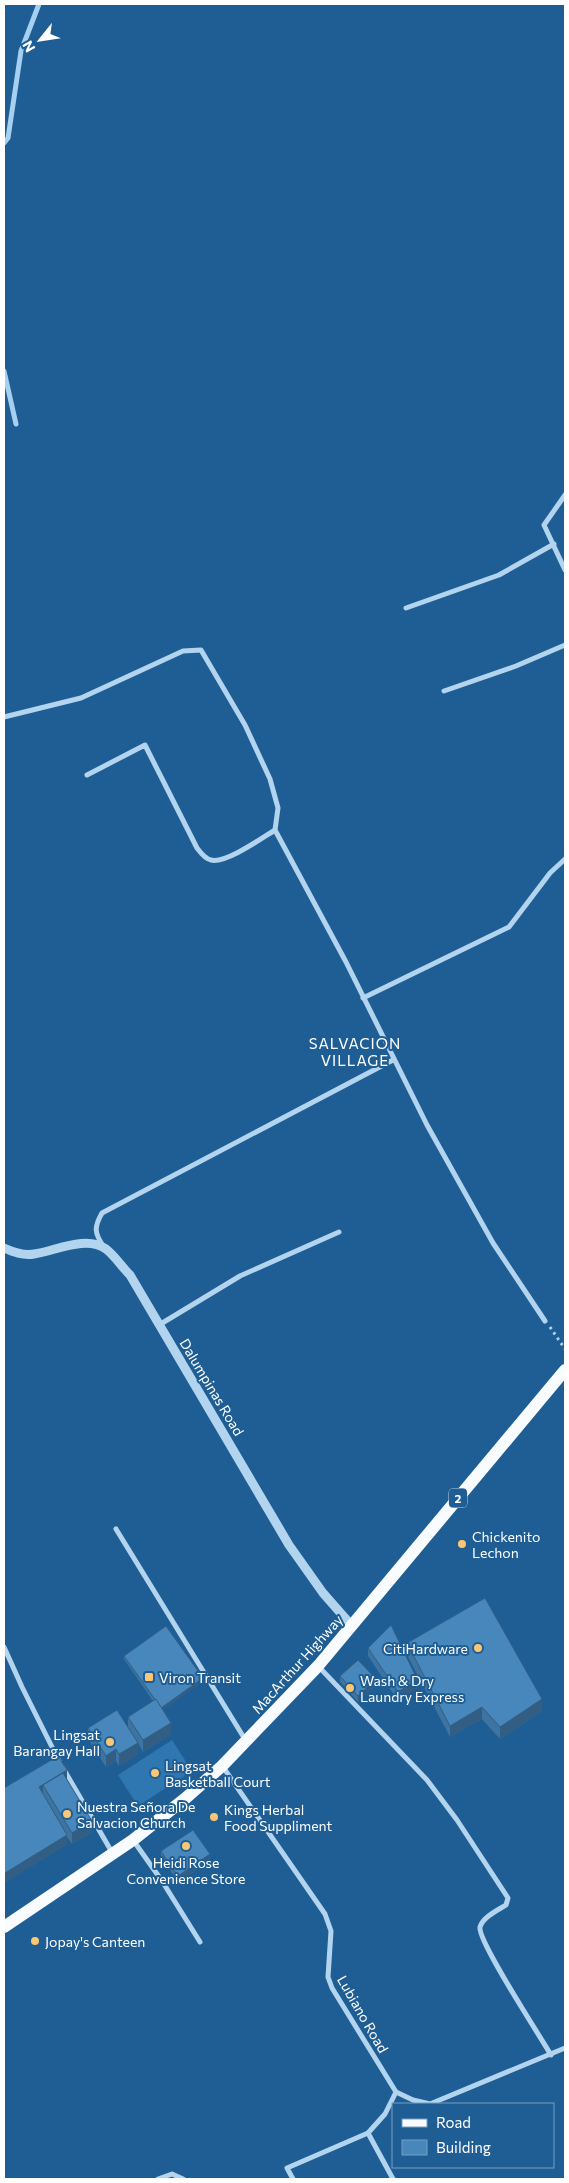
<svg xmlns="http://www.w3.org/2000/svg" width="569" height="2183" font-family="Commissioner,sans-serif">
<rect width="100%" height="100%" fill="#1f5e94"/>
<polygon fill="#2f77b0" points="172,1740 192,1771 138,1806 118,1775"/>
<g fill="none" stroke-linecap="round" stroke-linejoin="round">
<g stroke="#a6d0f0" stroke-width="5">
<polyline points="4,143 8,138 21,51 39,4"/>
<polyline points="4,371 16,424"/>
</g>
<polyline stroke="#b2d4ee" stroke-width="3" stroke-dasharray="2.5 4" stroke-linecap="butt" points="550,1327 565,1349"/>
<g stroke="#b2d4ee" stroke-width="5">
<polyline points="565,495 544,525 565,570"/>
<polyline points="406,608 499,575 554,544"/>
<polyline points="444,691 516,666 565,645"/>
<polyline points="4,717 81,698 183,651 201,650 245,725 270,779 278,808 275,830 346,962 427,1125 493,1243 545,1321"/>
<path d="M87,775L145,745L197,848C200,852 205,859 211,860C225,864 262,838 275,830"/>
<polyline points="363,998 509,927 550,873 565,859"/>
<path d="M104,1247C94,1233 94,1227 102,1213L393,1060"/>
<polyline points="159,1325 240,1276 339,1232"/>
<polyline points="116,1529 246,1741"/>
<polyline points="4,1647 22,1687 59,1761"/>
<path d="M318,1666L427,1780L457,1820L508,1898L506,1905C498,1910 483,1917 480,1927C477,1940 540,2036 551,2055"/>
<polyline points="223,1767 325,1914 331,1931 328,1977 332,1988 396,2092 413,2100 430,2104 565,2048"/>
<polyline points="63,1768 113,1854"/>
<polyline points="133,1840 162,1881 200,1942"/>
<polyline points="368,2133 393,2179"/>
<polyline points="158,2179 172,2174 183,2179"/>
<polyline points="293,2179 287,2168 368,2133 385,2114 396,2092"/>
</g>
<path stroke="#b2d4ee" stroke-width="9" d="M4,1248C13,1252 23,1256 34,1254C55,1251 86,1235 106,1249C115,1256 122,1267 130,1275L289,1545L323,1593L352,1626"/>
<polyline stroke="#f9fcff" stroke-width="12" points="4,1927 133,1840 187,1797 222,1766 318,1666 565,1370"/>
</g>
<g fill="#3e74a1">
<polygon points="407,1643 542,1711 500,1739 482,1719 450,1737 407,1655"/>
<polygon points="368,1648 417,1688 398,1701 368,1656"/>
<polygon points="124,1656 203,1681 162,1710 171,1734 143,1752 138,1743 138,1754 119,1766 116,1761 106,1767 88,1739 88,1728 128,1727 128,1717 153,1701 124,1659"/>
<polygon points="340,1676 376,1685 358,1702 340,1682"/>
<polygon points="67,1779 92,1832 72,1844 67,1837 67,1844 5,1882 4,1880 4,1788"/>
<polygon points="161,1851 210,1861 178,1882 161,1857"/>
</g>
<g fill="#325e83">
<polygon points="203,1678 203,1681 161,1711 161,1708"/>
<polygon points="376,1679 376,1685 358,1702 358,1696"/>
<polygon points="417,1679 417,1688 398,1701 398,1692"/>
<polygon points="542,1699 542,1711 500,1739 500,1727"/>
<polygon points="482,1707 482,1719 450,1737 450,1726"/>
<polygon points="171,1723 171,1734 143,1752 143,1740"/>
<polygon points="138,1743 138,1754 119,1766 119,1754"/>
<polygon points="116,1749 116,1761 106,1767 106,1756"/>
<polygon points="67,1770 67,1779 43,1785 43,1793 39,1796 39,1787"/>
<polygon points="92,1821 92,1832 72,1844 72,1833"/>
<polygon points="67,1835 67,1844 5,1882 5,1873"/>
<polygon points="210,1854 210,1861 178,1882 178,1876"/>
</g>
<g fill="#4887bb" stroke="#325e83">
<polygon points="485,1598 542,1699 500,1727 482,1707 450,1726 407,1643"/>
<polygon points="391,1625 417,1679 398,1692 368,1648"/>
<polygon points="166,1626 203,1678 161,1708 124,1656"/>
<polygon points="358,1660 376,1679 358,1696 340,1676"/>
<polygon points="156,1699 171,1723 143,1740 128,1717"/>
<polygon points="117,1710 138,1743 119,1754 116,1749 106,1756 88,1728"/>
<polygon points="58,1756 67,1770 39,1787 67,1835 5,1873 4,1872 4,1788"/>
<polygon points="63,1773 92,1821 72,1833 43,1785"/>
<polygon points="193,1830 210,1854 178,1876 161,1851"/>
</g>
<g fill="#fcc672" stroke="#1f5e94" stroke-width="2">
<circle cx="462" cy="1544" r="5"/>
<circle cx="478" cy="1648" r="5"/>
<rect x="144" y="1672" width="10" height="10" rx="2.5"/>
<circle cx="350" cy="1688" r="5"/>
<circle cx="110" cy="1742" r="5"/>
<circle cx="155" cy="1773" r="5"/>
<circle cx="67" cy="1814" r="5"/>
<circle cx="214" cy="1817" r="5"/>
<circle cx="186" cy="1846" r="5"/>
<circle cx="35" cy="1941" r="5"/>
</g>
<g text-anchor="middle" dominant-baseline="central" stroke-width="4" stroke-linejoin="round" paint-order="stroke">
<rect fill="#1f5e94" stroke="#bccfdf" stroke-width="1" x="449" y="1488.5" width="18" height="19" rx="4"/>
<g font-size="12" font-weight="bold" fill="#fff">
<text x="458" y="1498">2</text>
</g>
<g font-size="14" fill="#fff" stroke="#1f5e94">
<text transform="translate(212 1387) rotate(59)">Dalumpinas Road</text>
<text transform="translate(297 1664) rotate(-48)">MacArthur Highway</text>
<text transform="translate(363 2014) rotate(60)">Lubiano Road</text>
</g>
<g font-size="14" fill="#fff" stroke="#1f5e94" text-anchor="start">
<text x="472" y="1536">Chickenito<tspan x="472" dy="16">Lechon</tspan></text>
<text x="468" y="1648" text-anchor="end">CitiHardware</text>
<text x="159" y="1677">Viron Transit</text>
<text x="360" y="1680">Wash &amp; Dry<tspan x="360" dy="16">Laundry Express</tspan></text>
<text x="100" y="1734" text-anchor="end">Lingsat<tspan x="100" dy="16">Barangay Hall</tspan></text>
<text x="165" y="1765">Lingsat<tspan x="165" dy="16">Basketball Court</tspan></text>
<text x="77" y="1806">Nuestra Señora De<tspan x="77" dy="16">Salvacion Church</tspan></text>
<text x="224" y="1809">Kings Herbal<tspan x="224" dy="16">Food Suppliment</tspan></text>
<text x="186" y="1862" text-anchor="middle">Heidi Rose<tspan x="186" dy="16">Convenience Store</tspan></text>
<text x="45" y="1941">Jopay's Canteen</text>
</g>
<g font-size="15" letter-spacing="1" fill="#fff" stroke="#1f5e94">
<text x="355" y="1043">SALVACION<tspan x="355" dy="17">VILLAGE</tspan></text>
</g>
</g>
<rect width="569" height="2183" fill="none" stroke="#ffffff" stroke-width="10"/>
<rect x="392" y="2103" width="162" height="65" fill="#1f5e94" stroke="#799ebf"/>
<rect x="402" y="2119" width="25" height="8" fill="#f9fcff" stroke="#799ebf"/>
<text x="436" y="2128" font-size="15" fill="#ffffff">Road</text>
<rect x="402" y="2140" width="25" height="15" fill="#4887bb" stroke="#799ebf"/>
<text x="436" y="2153" font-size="15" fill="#ffffff">Building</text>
<g transform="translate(40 40) rotate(240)" stroke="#1f5e94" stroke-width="4" paint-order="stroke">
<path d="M0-4L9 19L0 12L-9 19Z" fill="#ffffff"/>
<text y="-8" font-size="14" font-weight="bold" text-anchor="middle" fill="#ffffff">N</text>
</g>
</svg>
